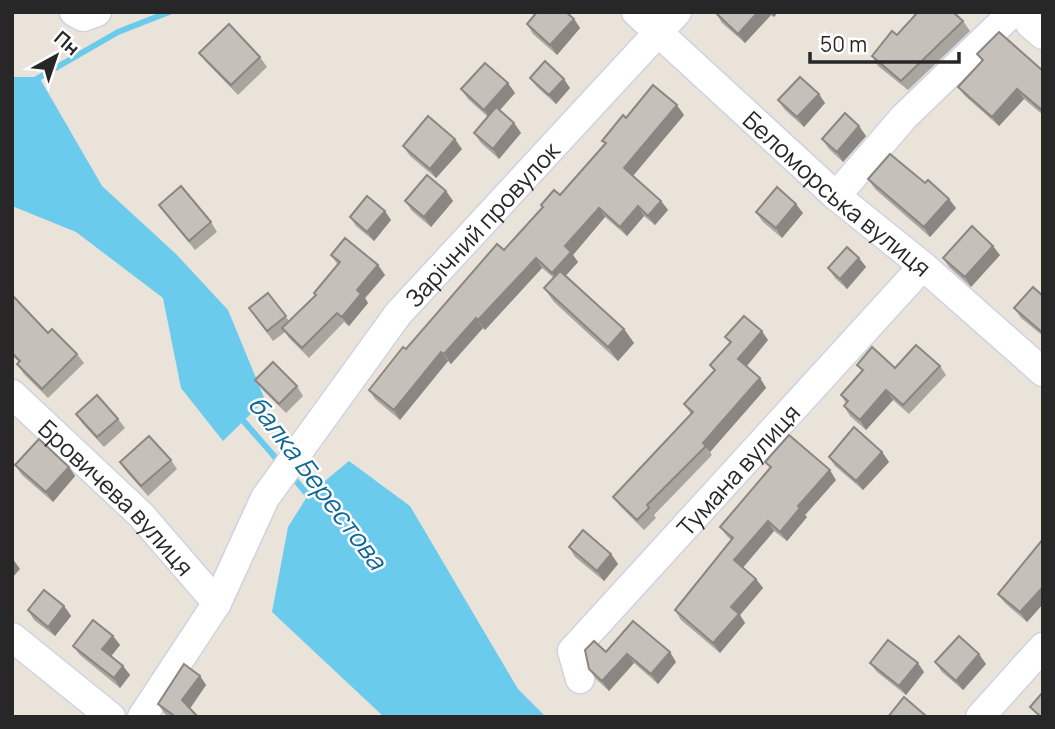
<svg xmlns="http://www.w3.org/2000/svg" width="1055" height="729" font-family="Manrope,sans-serif">
<rect width="100%" height="100%" fill="#eae3d9"/>
<g fill="#6bcbed">
<polygon points="12,77 39,77 102,186 176,254 228,310 265,400 223,441 181,388 163,298 76,232 12,206"/>
<polygon points="349,461 410,506 518,689 546,717 384,717 272,612 288,527 308,495"/>
</g>
<g fill="none" stroke-linecap="round" stroke-linejoin="round">
<g stroke="#6bcbed" stroke-width="6">
<polyline points="33,81 118,32 169,12"/>
<polyline points="240,417 281,464"/>
<polyline points="291,475 313,501"/>
</g>
<g stroke="#ced2e1" stroke-width="31">
<g id="minor">
<polyline points="74,12 83,17 97,12"/>
<path id="s1" d="M636,12L836,196L923,266L1043,372"/>
<polyline points="1023,12 1030,24 1043,35"/>
<polyline points="836,196 904,117 1013,12"/>
<path id="s2" d="M12,394L141,515L217,603"/>
<polyline points="12,637 111,717"/>
<path id="s3" d="M580,679L572,651L923,266"/>
<path id="s4" d="M142,717L217,603L265,498L398,314L677,12"/>
<polyline points="980,717 1043,647"/>
</g>
</g>
<use href="#minor" stroke="#fff" stroke-width="28"/>
</g>
<g fill="#a9a59f">
<polygon points="716,12 778,12 774,17 771,15 745,43 722,23 716,13"/>
<polygon points="574,19 580,28 557,55 533,34 527,24"/>
<polygon points="963,21 970,31 908,90 878,66 872,56 897,35"/>
<polygon points="199,53 260,57 267,67 238,95 206,62"/>
<polygon points="977,54 1043,71 1043,115 1024,99 999,126 965,96 958,87 982,61"/>
<polygon points="530,78 570,88 556,104 537,87"/>
<polygon points="461,89 515,93 499,110 514,123 521,133 499,159 481,143 474,133 488,117 468,99"/>
<polygon points="778,100 825,103 804,127 785,110"/>
<polygon points="684,115 633,176 661,201 668,210 655,225 644,216 627,236 605,217 573,255 578,262 566,275 624,329 634,343 618,361 554,302 544,288 554,278 542,268 485,330 483,328 451,364 448,361 400,420 375,399 369,390 406,349 504,250 543,207 541,205 560,195 605,144 602,141 626,118"/>
<polygon points="866,136 843,162 829,149 822,139"/>
<polygon points="403,146 462,149 436,178 410,156"/>
<polygon points="868,179 956,208 930,237 875,189"/>
<polygon points="446,191 453,201 431,227 412,211 405,201"/>
<polygon points="159,205 211,222 217,232 195,250"/>
<polygon points="756,212 803,213 782,238 763,222"/>
<polygon points="350,217 391,220 374,241 356,226"/>
<polygon points="331,255 378,265 385,275 365,298 368,303 349,326 344,322 309,358 289,338 285,332 273,341 249,308 268,293 289,321 315,295 338,265"/>
<polygon points="1000,255 971,287 949,267 943,258"/>
<polygon points="859,258 866,267 847,289 835,278 828,268"/>
<polygon points="12,295 48,333 77,354 84,363 48,398 24,374 17,364 19,362 12,355"/>
<polygon points="1043,296 1043,336 1021,318 1014,308"/>
<polygon points="725,337 768,340 747,366 760,378 766,388 710,452 712,455 654,515 656,518 644,530 620,506 613,497 691,414 684,404 714,371 710,365 730,343"/>
<polygon points="857,365 895,368 940,366 946,375 909,414 893,400 866,430 850,416 844,406 846,403 841,395 862,371"/>
<polygon points="255,380 297,386 303,396 286,413 262,389"/>
<polygon points="76,414 118,419 125,428 104,447 82,423"/>
<polygon points="882,452 889,462 863,490 835,466 829,457"/>
<polygon points="171,460 177,469 148,496 126,471 120,462"/>
<polygon points="765,462 836,480 805,515 807,517 787,541 774,531 743,567 756,579 763,588 740,615 745,623 720,653 681,620 675,610 731,540 727,536 720,527 770,468"/>
<polygon points="15,465 69,467 75,476 53,502 22,475"/>
<polygon points="1043,539 1043,604 1027,622 1005,603 998,594"/>
<polygon points="569,547 611,554 618,564 604,581 575,557"/>
<polygon points="64,606 71,616 55,636 34,620 28,610"/>
<polygon points="113,636 120,645 111,656 123,666 130,675 120,688 80,655 73,646"/>
<polygon points="606,652 676,662 658,684 634,663 609,691 596,679 589,669"/>
<polygon points="935,662 986,664 963,690 942,672"/>
<polygon points="870,663 924,672 906,695 877,672"/>
<polygon points="200,676 206,685 190,708 198,717 169,717 164,713 158,704"/>
</g>
<g fill="#8a8682">
<polygon points="758,12 769,12 771,15 745,43 738,34"/>
<polygon points="770,12 778,12 774,17"/>
<polygon points="574,19 580,28 557,55 550,45"/>
<polygon points="564,79 570,88 556,104 549,95"/>
<polygon points="508,83 515,93 491,120 484,110"/>
<polygon points="1017,89 1024,99 999,126 992,117"/>
<polygon points="819,94 825,103 804,127 797,117"/>
<polygon points="677,105 684,115 631,178 624,168"/>
<polygon points="514,123 521,133 499,159 493,149"/>
<polygon points="859,126 866,136 843,162 837,152"/>
<polygon points="455,139 462,149 436,178 430,169"/>
<polygon points="446,191 453,201 431,227 424,217"/>
<polygon points="949,199 956,208 930,237 924,227"/>
<polygon points="661,201 668,210 655,225 648,216"/>
<polygon points="796,204 803,213 782,238 776,228"/>
<polygon points="638,206 644,216 627,236 620,227"/>
<polygon points="599,208 605,217 573,255 578,262 559,283 552,273 565,246"/>
<polygon points="385,211 391,220 374,241 367,232"/>
<polygon points="993,246 1000,255 971,287 965,277"/>
<polygon points="536,258 542,268 485,330 478,320"/>
<polygon points="859,258 866,267 847,289 840,279"/>
<polygon points="378,265 385,275 365,298 368,303 349,326 342,317 357,290"/>
<polygon points="476,318 483,328 451,364 444,354"/>
<polygon points="624,329 634,343 618,361 608,347"/>
<polygon points="762,331 768,340 745,368 738,359"/>
<polygon points="441,352 448,361 400,420 394,410"/>
<polygon points="760,378 766,388 710,452 703,443"/>
<polygon points="886,390 893,400 866,430 860,420"/>
<polygon points="882,452 889,462 863,490 856,481"/>
<polygon points="69,467 75,476 53,502 46,492"/>
<polygon points="830,470 836,480 805,515 807,517 787,541 780,532 798,506"/>
<polygon points="768,521 774,531 741,570 734,560"/>
<polygon points="611,554 618,564 604,581 597,571"/>
<polygon points="13,559 20,569 12,578 12,560"/>
<polygon points="756,579 763,588 740,615 745,623 720,653 713,643 731,607"/>
<polygon points="1043,587 1043,604 1027,622 1020,612"/>
<polygon points="64,606 71,616 55,636 48,627"/>
<polygon points="113,636 120,645 109,659 102,649"/>
<polygon points="670,652 676,662 658,684 651,674"/>
<polygon points="627,654 634,663 609,691 602,681"/>
<polygon points="979,654 986,664 963,690 956,681"/>
<polygon points="918,663 924,672 906,695 899,686"/>
<polygon points="123,666 130,675 120,688 114,678"/>
<polygon points="200,676 206,685 189,710 182,700"/>
</g>
<g fill="#c5c0b9" stroke="#8a8682" stroke-width="2">
<polygon points="537,12 566,12 574,19 550,45 527,24"/>
<polygon points="716,12 758,12 738,34 716,13"/>
<polygon points="918,12 953,12 963,21 901,81 872,56 892,31 897,35"/>
<polygon points="229,24 260,57 231,85 199,53"/>
<polygon points="999,32 1043,71 1043,111 1017,89 992,117 958,87 983,60 977,54"/>
<polygon points="545,61 564,79 549,95 530,78"/>
<polygon points="485,63 508,83 484,110 461,89"/>
<polygon points="800,77 819,94 797,117 778,100"/>
<polygon points="653,85 677,105 624,168 661,201 648,216 638,206 620,227 599,208 565,246 571,252 552,273 536,258 478,320 476,318 444,354 441,352 394,410 369,390 403,347 406,349 497,244 504,250 543,207 541,205 554,190 560,195 606,143 602,141 623,115 626,118"/>
<polygon points="496,107 514,123 493,149 474,133"/>
<polygon points="845,113 859,126 837,152 822,139"/>
<polygon points="428,116 455,139 430,169 403,146"/>
<polygon points="890,154 925,183 928,180 949,199 924,227 868,179"/>
<polygon points="427,175 446,191 424,217 405,201"/>
<polygon points="181,186 211,222 189,241 159,205"/>
<polygon points="777,187 796,204 776,228 756,212"/>
<polygon points="367,196 385,211 367,232 350,217"/>
<polygon points="972,226 993,246 965,277 943,258"/>
<polygon points="345,238 378,265 357,290 361,294 342,317 337,313 302,348 282,328 316,295 314,293 340,262 331,255"/>
<polygon points="847,247 859,258 840,279 828,268"/>
<polygon points="560,271 624,329 608,347 544,288"/>
<polygon points="1033,287 1043,296 1043,333 1014,308"/>
<polygon points="268,293 286,316 267,331 249,308"/>
<polygon points="12,295 48,333 52,329 77,354 42,389 17,364 20,361 12,353"/>
<polygon points="744,316 762,331 738,359 760,378 703,443 706,446 647,505 649,508 637,520 613,497 693,412 684,404 715,370 710,365 731,342 725,337"/>
<polygon points="916,345 940,366 903,405 886,390 860,420 844,406 848,401 841,395 863,370 857,365 872,347 895,368"/>
<polygon points="273,362 297,386 279,404 255,380"/>
<polygon points="97,395 118,419 97,437 76,414"/>
<polygon points="854,427 882,452 856,481 829,457"/>
<polygon points="789,435 830,470 798,506 800,508 780,532 768,521 734,560 756,579 731,607 739,614 713,643 675,610 733,538 720,527 771,467 765,462"/>
<polygon points="149,436 171,460 141,486 120,462"/>
<polygon points="39,439 69,467 46,492 15,465"/>
<polygon points="583,530 611,554 597,571 569,547"/>
<polygon points="1043,539 1043,587 1020,612 998,594"/>
<polygon points="44,590 64,606 48,627 28,610"/>
<polygon points="93,620 113,636 102,649 123,666 114,678 73,646"/>
<polygon points="633,621 670,652 651,674 627,654 602,681 589,669 585,650 594,641 606,652"/>
<polygon points="959,636 979,654 956,681 935,662"/>
<polygon points="888,640 918,663 899,686 870,663"/>
<polygon points="184,664 200,676 182,700 198,717 176,717 158,704"/>
<polygon points="1043,692 1043,717 1041,717 1030,707"/>
<polygon points="904,697 925,715 923,717 888,717"/>
</g>
<g text-anchor="middle" dominant-baseline="central" stroke-width="5" stroke-linejoin="round" paint-order="stroke">
<g font-size="24" fill="#272727" stroke="#fff">
<text stroke="none"><textPath href="#s1" startOffset="271">Беломорська вулиця</textPath></text>
<text stroke="none"><textPath href="#s4" startOffset="602">Зарічний провулок</textPath></text>
<text stroke="none"><textPath href="#s3" startOffset="275">Тумана вулиця</textPath></text>
<text stroke="none"><textPath href="#s2" startOffset="147">Бровичева вулиця</textPath></text>
</g>
<g font-size="26" font-style="italic" fill="#0e6795" stroke="#fff">
<text transform="translate(318 482) rotate(53)">балка Берестова</text>
</g>
</g>
<rect width="1055" height="729" fill="none" stroke="#272727" stroke-width="28"/>
<g transform="translate(56 56) rotate(40)" stroke="#ffffff" stroke-width="5" paint-order="stroke">
<path d="M0-5L12 26L0 18L-12 26Z" fill="#272727"/>
<text y="-10" font-size="19" font-weight="bold" text-anchor="middle" fill="#272727">Пн</text>
</g>
<path d="M810 52v10h149v-10" fill="none" stroke="#272727" stroke-width="3.5"/>
<text x="820" y="52" font-size="21" fill="#272727" stroke="#ffffff" stroke-width="5" paint-order="stroke">50 m</text>
</svg>
